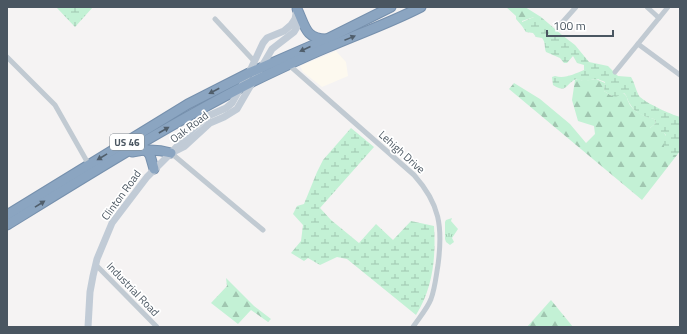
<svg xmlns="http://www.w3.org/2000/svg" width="687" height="334" font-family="'Titillium Web',sans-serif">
<defs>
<pattern id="grass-tufts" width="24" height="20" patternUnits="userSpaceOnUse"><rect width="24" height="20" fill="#c3f1d5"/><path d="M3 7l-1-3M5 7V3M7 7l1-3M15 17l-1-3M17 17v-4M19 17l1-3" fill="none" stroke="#a0c6b0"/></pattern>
<pattern id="forest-firs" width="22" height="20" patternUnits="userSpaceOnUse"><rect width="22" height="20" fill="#c3f1d5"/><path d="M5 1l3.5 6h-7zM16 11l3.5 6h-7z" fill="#a0c6b0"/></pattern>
<pattern id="wetland-marsh" width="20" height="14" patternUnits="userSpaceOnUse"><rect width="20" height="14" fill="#c3f1d5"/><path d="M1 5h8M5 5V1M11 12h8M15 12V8" fill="none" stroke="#a0c6b0"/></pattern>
</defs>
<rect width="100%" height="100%" fill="#f5f3f3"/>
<polygon fill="#fdf9ef" points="336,51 346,62 348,76 322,87 303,72 300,66"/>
<polygon fill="url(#grass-tufts)" points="452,218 451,221 458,229 452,238 454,242 450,245 446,242 445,239 445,222 446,220"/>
<g fill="url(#forest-firs)">
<polygon points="506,7 525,7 541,17 534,17 522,21 522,26 516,19 516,16"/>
<path d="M578,79L583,81L596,79L605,83L604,91L612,96L623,93C627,96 627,97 628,101C632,112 644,116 654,119L656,123L650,128L664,133L666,136L671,155H677L642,200L509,89L514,83L540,99L570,124L586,143L595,134L594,126L578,121L572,100L575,80Z"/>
<polygon points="226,278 254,306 271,319 268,322 251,310 238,324 211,303 227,286"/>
<polygon points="551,300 573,327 527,327"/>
</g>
<g fill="url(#wetland-marsh)">
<polygon points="59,7 93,7 75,27 57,8"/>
<path d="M534,17H541L562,35L575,45L589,62L608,66L618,76L631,77C635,83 636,92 640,97C648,104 670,114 680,117V151L677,155H671L665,152L663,141L666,135L664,133L651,131L650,128L656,123L654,119C643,116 636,114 630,104C627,100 628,97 624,93L616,97L612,96L604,91L605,82C602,81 599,79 596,79C592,79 588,82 583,81C580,81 578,78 574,80C565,86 566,93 553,85L552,77L555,76C565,79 574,74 584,70V65L577,63L573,56L567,63H564L560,58L546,52C544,47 546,43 542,38L536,37L533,33L526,32L522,26V22Z"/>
<path d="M351,128L374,147L320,208L331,220L359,243L376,224L393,240L411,221L434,226C436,257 433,288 416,315L347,259L337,257L320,265L308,258L304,261L291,253L301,241L303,225L293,214L297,206L304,204L317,172L323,160Z"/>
</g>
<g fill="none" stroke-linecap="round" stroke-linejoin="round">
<g stroke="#7690ad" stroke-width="11">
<g id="highway">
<path d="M297,9C305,25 305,39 326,39"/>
<polyline points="145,149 150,155 154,169"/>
<path d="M132,152C146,149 157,149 171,153"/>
<polyline points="7,215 188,104 249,73 327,39 391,7"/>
<path d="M7,225C88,175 168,125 252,82C277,70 302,58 326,48C358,34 390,23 421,7"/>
</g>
</g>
<g stroke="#c1cad2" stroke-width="5">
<polyline points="647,7 659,18"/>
<polyline points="215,19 254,61"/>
<polyline points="560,25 576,7"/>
<polyline points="638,44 680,75"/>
<polyline points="7,57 55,105 89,165"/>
<path d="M289,65L414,175C440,204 443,227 438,265C436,276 435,288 431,299C427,309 419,318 413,327"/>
<polyline points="615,72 668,7"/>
<polyline points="171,153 263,230"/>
<polyline points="96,265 157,327"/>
</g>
<g stroke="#c1cbd6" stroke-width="7">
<polyline points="175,151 185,146 210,123 224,117 237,109 272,49 294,32 297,27 298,15"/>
<polyline points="88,327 90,292 93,276 97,259 112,223 147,177 171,153 197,125 208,116 226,108 232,103 249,73 263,43 267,38 284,31 291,25 295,19 297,9"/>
</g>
<use href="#highway" stroke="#8ba5c1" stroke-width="9"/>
</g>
<defs><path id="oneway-solid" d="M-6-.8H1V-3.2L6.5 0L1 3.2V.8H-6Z"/></defs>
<g fill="#505e6b">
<use href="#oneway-solid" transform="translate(350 38) rotate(-22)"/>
<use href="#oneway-solid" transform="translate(305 49) rotate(156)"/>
<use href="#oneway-solid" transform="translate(214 91) rotate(152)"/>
<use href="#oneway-solid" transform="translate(164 130) rotate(-30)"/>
<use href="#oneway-solid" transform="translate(102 157) rotate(149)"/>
<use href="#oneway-solid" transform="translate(40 204) rotate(-32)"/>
</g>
<g text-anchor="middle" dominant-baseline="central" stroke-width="3.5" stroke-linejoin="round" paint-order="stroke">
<rect fill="#fff" stroke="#808990" stroke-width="1" x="110" y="134" width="34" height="16" rx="3"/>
<g font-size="10" font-weight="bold" fill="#4a5661">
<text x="127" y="142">US 46</text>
</g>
<g font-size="11" fill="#4a5661" stroke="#fff">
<text transform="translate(189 127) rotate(-37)">Oak Road</text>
<text transform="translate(402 152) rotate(42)">Lehigh Drive</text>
<text transform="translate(121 195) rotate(-54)">Clinton Road</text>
<text transform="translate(133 289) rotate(46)">Industrial Road</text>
</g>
</g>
<rect width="687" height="334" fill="none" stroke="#4a5661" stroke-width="16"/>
<path d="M547 30v6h66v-6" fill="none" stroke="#4a5661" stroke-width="2"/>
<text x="553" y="30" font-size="12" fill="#4a5661" stroke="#ffffff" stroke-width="3" paint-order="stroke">100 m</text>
</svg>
